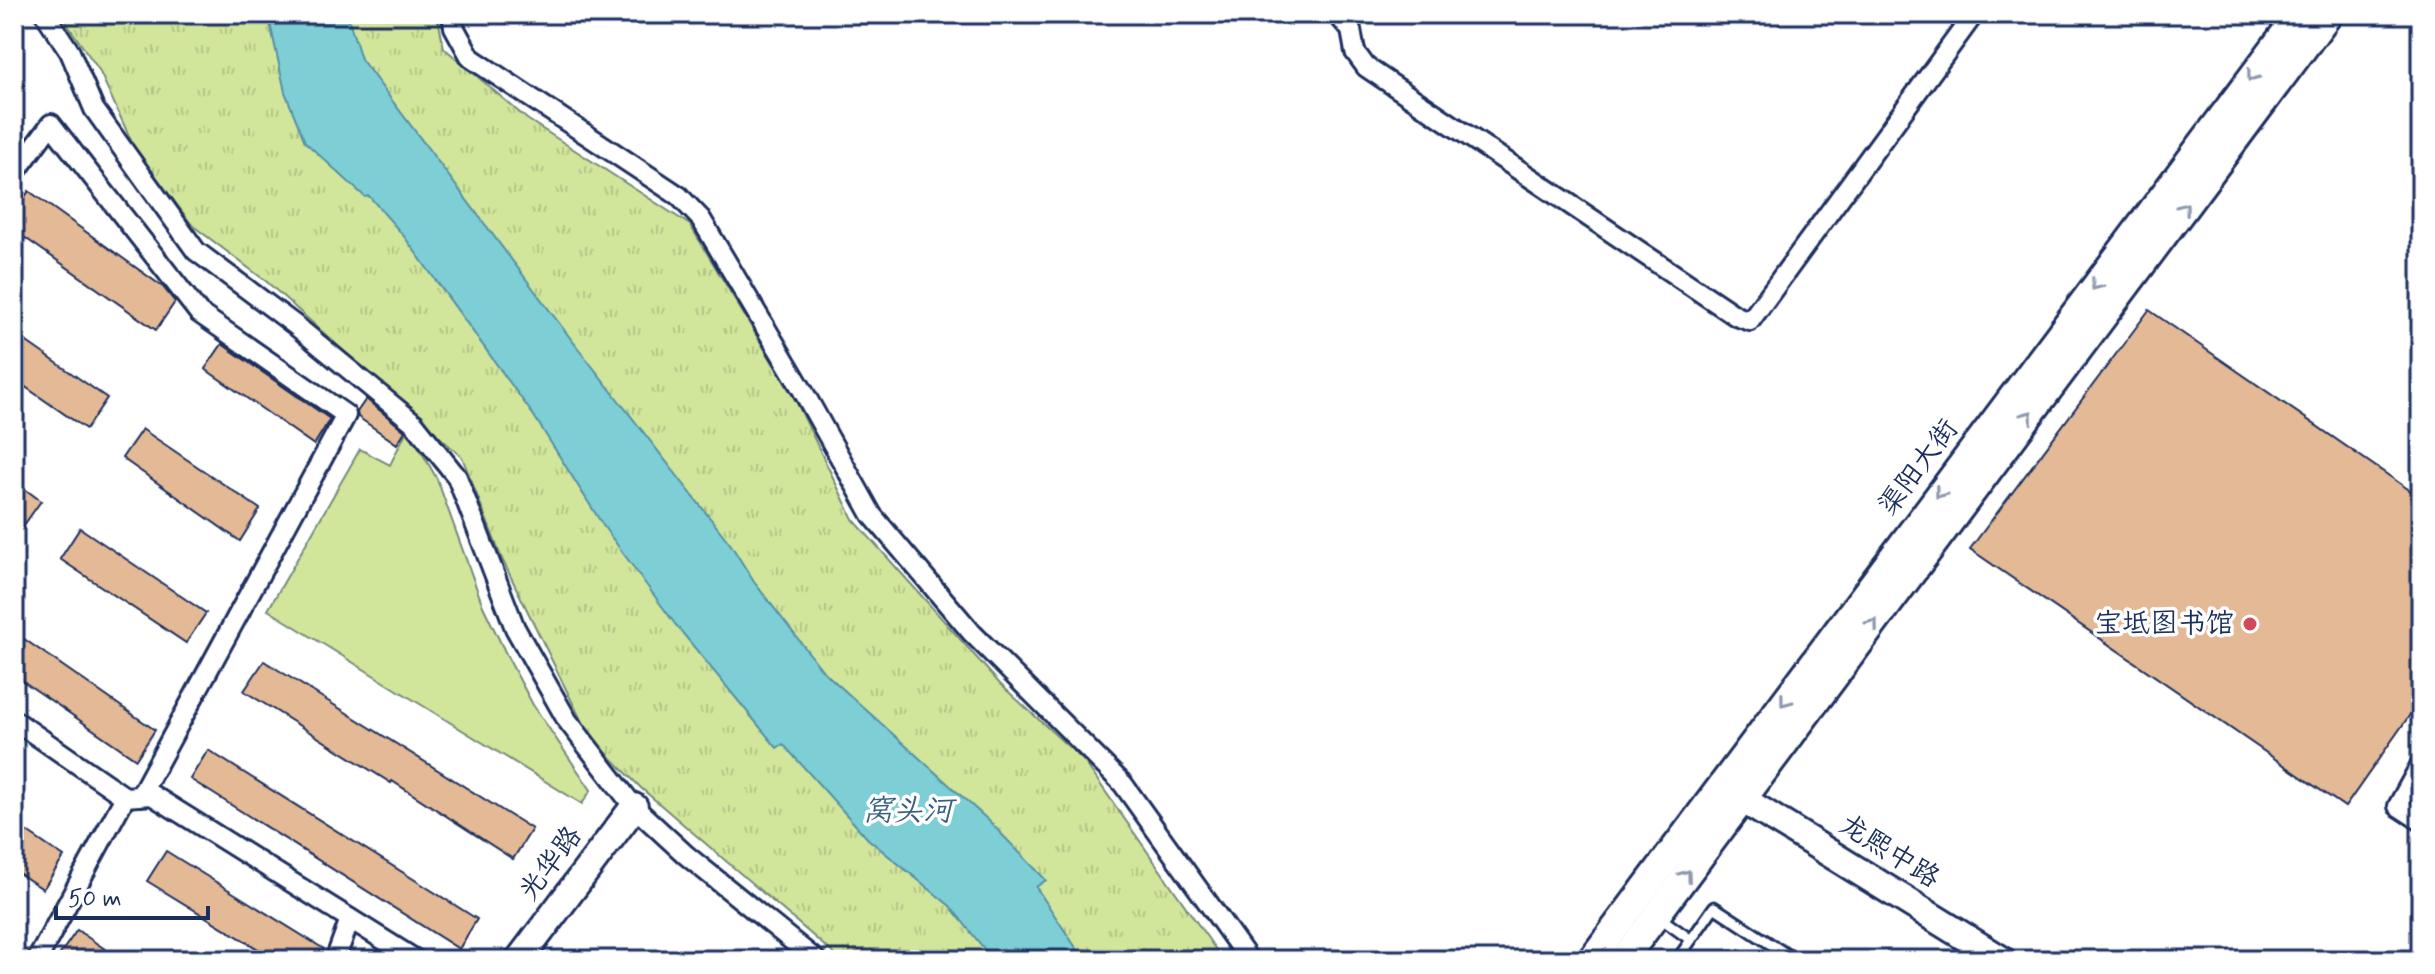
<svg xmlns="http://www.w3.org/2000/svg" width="2435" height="974" font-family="Mynerve,'LXGW WenKai TC',sans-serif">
<defs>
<pattern id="park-tufts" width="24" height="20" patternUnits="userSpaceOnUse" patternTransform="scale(2)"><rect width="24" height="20" fill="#d1e69a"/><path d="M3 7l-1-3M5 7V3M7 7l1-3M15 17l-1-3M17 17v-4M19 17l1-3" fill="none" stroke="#b3c687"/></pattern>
</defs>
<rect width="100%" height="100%" fill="#fff"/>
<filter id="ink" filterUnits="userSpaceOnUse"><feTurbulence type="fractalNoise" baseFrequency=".0125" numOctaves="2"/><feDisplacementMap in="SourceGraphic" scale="16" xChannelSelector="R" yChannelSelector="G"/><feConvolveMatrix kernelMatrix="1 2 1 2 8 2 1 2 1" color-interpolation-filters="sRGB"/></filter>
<g filter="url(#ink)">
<polygon fill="#d1e69a" stroke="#768a7c" stroke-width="2" points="408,428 437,479 483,606 508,658 533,705 591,790 582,804 268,610 360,449 390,465"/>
<polygon fill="url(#park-tufts)" stroke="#768a7c" stroke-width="2" points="60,14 437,14 444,48 527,119 690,225 797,403 853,519 1000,684 1084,761 1223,960 841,960 641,788 588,734 502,559 462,457 267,282 192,225 134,147 99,70"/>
<polygon fill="#7dcfd5" stroke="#568fa5" stroke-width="2" points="268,14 347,14 361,59 571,339 731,545 754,582 823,671 988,820 1046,880 1036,887 1084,960 993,960 950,906 868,839 783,744 777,748 675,624 604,527 534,416 403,235 369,196 365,197 305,142 285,92"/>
<g fill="#e4b995" stroke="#1b2f5e" stroke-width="2">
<polygon points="29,191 163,287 175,302 156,330 14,230 14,212"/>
<polygon points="2149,310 2421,498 2421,699 2345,807 1970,549"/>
<polygon points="14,333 107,398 86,429 14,379"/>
<polygon points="222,344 330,419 314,445 205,369"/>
<polygon points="366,399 405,431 397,444 358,417 357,412"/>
<polygon points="142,429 260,509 240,541 122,458"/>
<polygon points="14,481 41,501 14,539"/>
<polygon points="80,528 206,613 186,643 60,559"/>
<polygon points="14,632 155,730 136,759 14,675"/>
<polygon points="264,661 532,829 513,859 392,781 391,783 244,691"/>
<polygon points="208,750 477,919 459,949 190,779"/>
<polygon points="14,823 64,857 43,889 14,870"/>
<polygon points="166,851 324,949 317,960 276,960 147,881"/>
<polygon points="77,930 121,960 56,960"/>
</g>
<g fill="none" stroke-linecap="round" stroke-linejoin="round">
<g stroke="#1b2f5e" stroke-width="15">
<g id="lane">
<polyline points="1659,917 1691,940 1714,907 1795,960"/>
<polyline points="1677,960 1691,940"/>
</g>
</g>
<g stroke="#1b2f5e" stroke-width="24">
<g id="street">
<polyline points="45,14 70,52 94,109 196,251 295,325 414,423 457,477 515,628 567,720 634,807 686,855 816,960"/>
<polyline points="452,14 454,27 471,58 679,196 701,219 803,391 872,515 972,633 1123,784 1249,960"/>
<polyline points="1337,14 1351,30 1355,52 1366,67 1736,316 1750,321 1974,14"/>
<polyline points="14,174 51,124 199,313 346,415 140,796"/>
<polyline points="14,720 125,797 152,795 416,960"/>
<polyline points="2421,764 2398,806 2421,821"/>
<polyline points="37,960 125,797"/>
<polyline points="335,960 350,919"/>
</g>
</g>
<g stroke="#1b2f5e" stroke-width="32">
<g id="secondary">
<polyline points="1742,799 2002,960"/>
<polyline points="519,960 634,807"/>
<polyline points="1591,960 2299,14"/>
<polyline points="1623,960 2329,14"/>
</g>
</g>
<use href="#lane" stroke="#fff" stroke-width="9"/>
<use href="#street" stroke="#fff" stroke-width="18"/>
<use href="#secondary" stroke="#fff" stroke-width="26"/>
</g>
<defs><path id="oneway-chevron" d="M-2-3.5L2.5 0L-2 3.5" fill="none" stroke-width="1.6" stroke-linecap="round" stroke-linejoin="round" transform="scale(2)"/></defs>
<g stroke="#8d97ae">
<use href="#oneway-chevron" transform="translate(2252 76) rotate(127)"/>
<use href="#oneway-chevron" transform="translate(2184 208) rotate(-53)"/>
<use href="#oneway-chevron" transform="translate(2096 285) rotate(127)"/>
<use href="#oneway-chevron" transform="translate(2028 416) rotate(-53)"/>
<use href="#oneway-chevron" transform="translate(1940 493) rotate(127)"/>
<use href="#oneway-chevron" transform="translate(1873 624) rotate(-53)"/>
<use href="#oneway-chevron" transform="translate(1785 701) rotate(127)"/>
<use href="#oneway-chevron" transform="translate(1686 875) rotate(-53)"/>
</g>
</g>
<circle fill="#d1495b" stroke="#fff" stroke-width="3" cx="2250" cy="624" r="8"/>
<g text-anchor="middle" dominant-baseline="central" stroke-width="7" stroke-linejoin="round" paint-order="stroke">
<g font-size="28" fill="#1b2f5e" stroke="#fff">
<text transform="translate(1919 468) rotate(-53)">渠阳大街</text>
<text transform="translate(1889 852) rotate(32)">龙熙中路</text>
<text transform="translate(551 864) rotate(-53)">光华路</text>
</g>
<g font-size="28" fill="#1b2f5e" stroke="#fff" text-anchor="end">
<text x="2234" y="624">宝坻图书馆</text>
</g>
<g font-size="30" font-style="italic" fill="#385f82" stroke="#fff">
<text x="908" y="811">窝头河</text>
</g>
</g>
<rect width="2435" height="974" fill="none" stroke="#fff" stroke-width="48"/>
<rect x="24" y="24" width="2387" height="926" fill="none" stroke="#1b2f5e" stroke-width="3" filter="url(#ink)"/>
<path d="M56 906v12h152v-12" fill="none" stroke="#1b2f5e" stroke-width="4"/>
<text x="68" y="906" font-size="24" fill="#1b2f5e" stroke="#ffffff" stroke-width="6" paint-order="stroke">50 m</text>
</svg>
